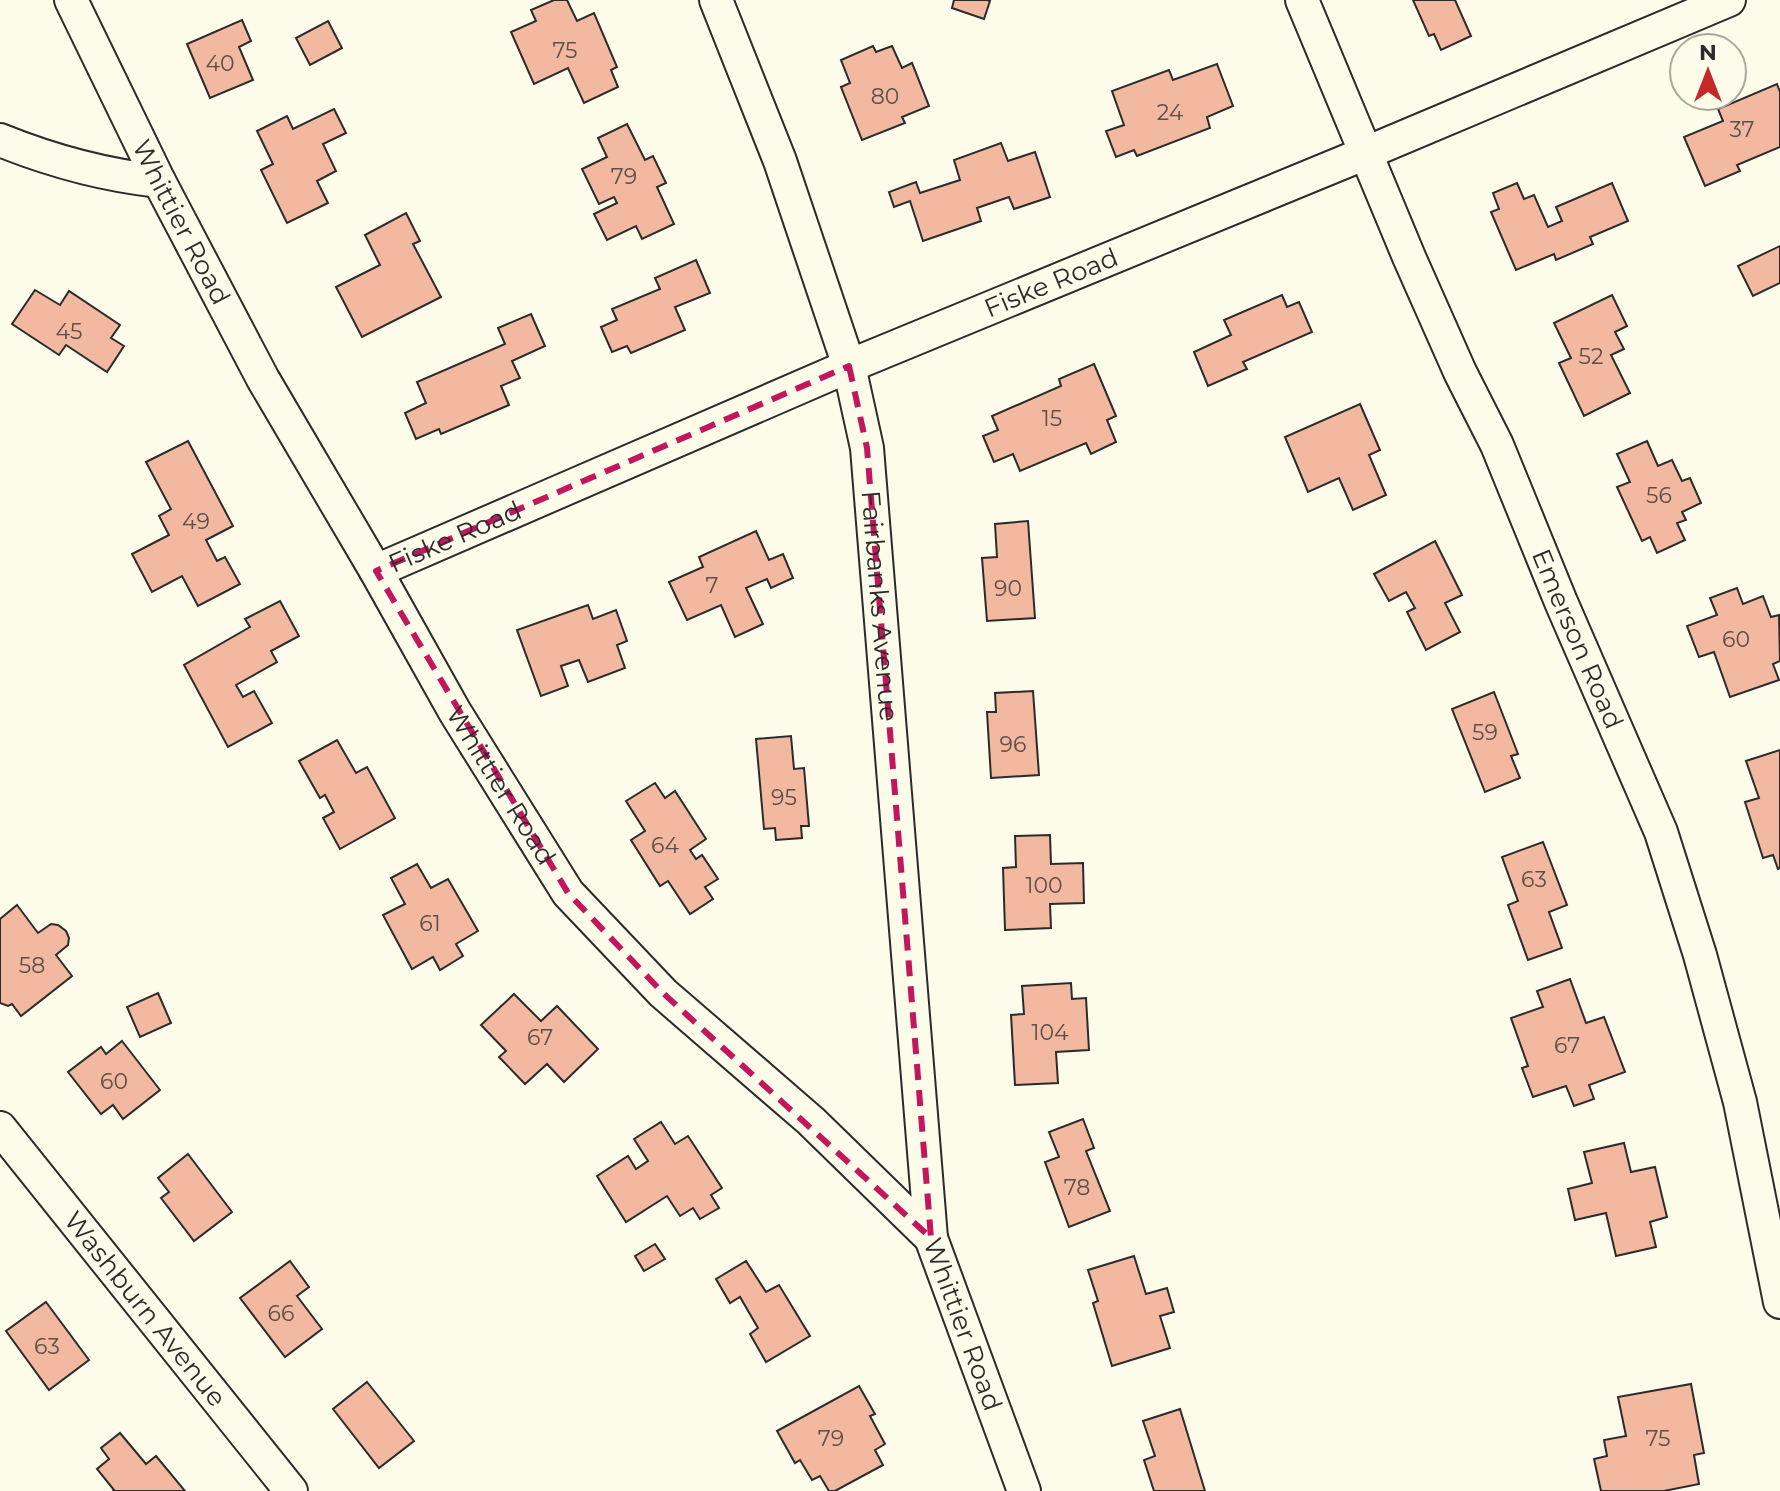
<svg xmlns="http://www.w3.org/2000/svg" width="1780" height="1491" font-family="Montserrat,sans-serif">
<rect width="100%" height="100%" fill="#fdfbea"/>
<g fill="#f2b8a0" stroke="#2b2b2b" stroke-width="2">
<polygon points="554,0 567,0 577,21 594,13 617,67 611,70 618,87 584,103 568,68 534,84 511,32 536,21 531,10"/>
<polygon points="954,0 987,0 990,1 984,19 952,8"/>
<polygon points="1413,0 1455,0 1471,36 1441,50 1434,34 1429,36"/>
<polygon points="242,20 251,41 239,47 253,80 210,98 187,44"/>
<polygon points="328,21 342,48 310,65 296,38"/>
<polygon points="873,46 876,52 892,46 902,68 912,63 929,106 902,117 905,123 862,140 841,87 850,83 841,60"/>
<polygon points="1217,64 1233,106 1207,117 1210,128 1137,156 1134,150 1116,157 1106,131 1124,125 1112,91 1169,70 1173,80"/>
<polygon points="1777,84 1780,92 1780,147 1737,165 1740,171 1705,186 1684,137 1723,121 1718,109"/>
<polygon points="334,109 346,133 323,144 336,171 317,181 328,203 287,223 261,170 273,164 257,131 287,116 293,129"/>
<polygon points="627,124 645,160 653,156 666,183 657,187 674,224 642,239 636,226 607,240 594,214 617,203 614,197 599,204 582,169 607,157 598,138"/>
<polygon points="1001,143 1008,161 1035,152 1050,197 1014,209 1009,197 977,208 981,221 923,241 910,201 894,207 889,192 916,182 920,193 960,180 954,160"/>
<polygon points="1517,183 1524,199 1534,195 1548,227 1562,221 1556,207 1612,183 1628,221 1590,237 1593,244 1556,260 1554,254 1516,270 1491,212 1499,209 1493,193"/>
<polygon points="406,213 420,241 413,244 441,297 362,337 336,287 380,265 365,235"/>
<polygon points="1780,246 1780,283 1753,296 1738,266"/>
<polygon points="696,260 710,293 675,307 685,330 631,353 627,346 612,352 601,327 617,320 612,309 660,289 655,278"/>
<polygon points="35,290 60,305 69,291 120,325 111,338 124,346 107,372 66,345 59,355 12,324"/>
<polygon points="1282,295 1287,307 1299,302 1312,332 1243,362 1247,369 1208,386 1194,352 1231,335 1224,320"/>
<polygon points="1612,295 1627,326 1615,332 1624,349 1611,355 1630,393 1584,416 1559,363 1571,358 1554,323"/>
<polygon points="531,314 545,346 512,361 520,378 501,386 509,405 441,434 439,429 416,439 405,413 426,403 417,382 505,344 498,328"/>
<polygon points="1094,364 1116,416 1107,420 1116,442 1091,454 1086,443 1020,471 1013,454 994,462 983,436 998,430 992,416 1061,386 1059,379"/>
<polygon points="1360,404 1380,450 1369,455 1386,495 1353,510 1339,478 1308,492 1285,437"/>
<polygon points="188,441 233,526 206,540 217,561 225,557 240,584 198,606 182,576 152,592 132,554 169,535 159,516 171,509 146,462"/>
<polygon points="1647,441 1658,466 1672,460 1682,481 1690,478 1701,503 1682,512 1686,520 1677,523 1685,540 1657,553 1650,537 1642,541 1617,487 1630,482 1617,454"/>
<polygon points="1028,521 1035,618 987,621 982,558 997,557 995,524"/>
<polygon points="756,531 769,560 783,554 793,578 771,588 767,579 746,588 763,624 735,637 721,605 687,620 669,582 703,567 699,557"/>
<polygon points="1435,541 1462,595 1445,603 1460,632 1426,650 1407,612 1415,608 1406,592 1389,601 1374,574"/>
<polygon points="1737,588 1743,604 1763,596 1771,617 1779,615 1780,661 1773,664 1779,680 1730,697 1714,652 1699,657 1687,626 1717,615 1710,598"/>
<polygon points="280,601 299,636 271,651 277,662 236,685 243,697 254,691 272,723 228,747 184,665 250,627 245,619"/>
<polygon points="588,605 593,619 616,610 627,641 617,645 625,668 588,682 579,660 561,666 568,686 541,696 517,630"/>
<polygon points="1033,691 1039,775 991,778 987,712 996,712 995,693"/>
<polygon points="1494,692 1518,754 1511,756 1520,778 1485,792 1452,709"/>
<polygon points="791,736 794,769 804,768 809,826 801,826 802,838 776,840 775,828 764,829 756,739"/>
<polygon points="337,740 356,773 367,767 395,818 340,849 323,818 334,812 325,795 320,798 299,761"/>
<polygon points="1780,750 1780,868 1778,869 1773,855 1763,858 1745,802 1759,798 1746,761"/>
<polygon points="655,783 665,798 675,791 706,839 690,850 696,859 702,855 718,879 705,887 713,899 690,914 668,881 660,886 631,840 645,831 626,801"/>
<polygon points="1050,835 1051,864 1083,863 1084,903 1050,904 1051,928 1005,930 1003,868 1016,867 1015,836"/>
<polygon points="1543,842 1567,905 1549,912 1562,948 1528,960 1508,905 1518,901 1502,857"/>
<polygon points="417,864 431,888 448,879 478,931 456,944 463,956 440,970 433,957 412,969 383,915 405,904 391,878"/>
<polygon points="17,905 38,933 51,924 58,925 66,931 69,938 68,945 56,955 72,976 21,1016 12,1004 8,1006 0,1003 0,919"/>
<polygon points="1570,979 1586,1023 1604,1017 1625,1072 1589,1085 1594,1099 1574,1106 1566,1086 1533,1097 1522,1068 1528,1066 1511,1018 1543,1007 1537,991"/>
<polygon points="1071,983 1072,999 1086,998 1089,1050 1056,1052 1058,1083 1015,1085 1011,1015 1024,1014 1022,986"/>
<polygon points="158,993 171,1023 140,1037 127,1007"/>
<polygon points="514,994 541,1021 557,1006 598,1049 564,1082 547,1064 525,1084 499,1057 506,1051 481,1025"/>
<polygon points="122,1041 160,1090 123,1119 113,1105 101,1114 68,1072 101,1047 106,1054"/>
<polygon points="1083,1119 1094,1148 1086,1151 1110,1211 1069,1227 1045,1162 1059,1157 1049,1132"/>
<polygon points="661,1122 675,1144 688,1136 722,1188 711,1195 719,1208 700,1219 693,1208 680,1216 667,1196 626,1222 597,1176 628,1156 636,1169 648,1161 634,1139"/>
<polygon points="1624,1143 1631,1172 1655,1167 1667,1217 1650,1222 1656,1247 1616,1256 1606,1213 1575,1220 1568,1189 1592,1183 1584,1152"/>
<polygon points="188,1154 232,1212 194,1241 161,1198 169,1192 158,1178"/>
<polygon points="655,1244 665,1259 644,1271 635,1256"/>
<polygon points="1134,1256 1146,1294 1167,1288 1174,1312 1160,1316 1170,1348 1112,1366 1093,1303 1098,1301 1088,1270"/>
<polygon points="290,1261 309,1287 297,1296 322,1329 285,1357 240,1298"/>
<polygon points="746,1261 766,1292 779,1285 810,1336 766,1362 750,1334 758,1328 740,1297 730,1303 716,1279"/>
<polygon points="46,1302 89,1360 49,1390 6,1331"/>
<polygon points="367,1382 414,1441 379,1468 333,1409"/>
<polygon points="1691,1384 1704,1453 1694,1455 1699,1484 1664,1491 1601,1491 1594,1459 1607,1456 1604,1440 1626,1436 1618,1397"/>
<polygon points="859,1386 875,1414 870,1416 885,1444 875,1450 883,1465 835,1491 829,1491 820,1476 812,1480 800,1460 795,1463 777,1431"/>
<polygon points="1180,1409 1205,1491 1154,1491 1144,1460 1155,1456 1143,1421"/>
<polygon points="120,1433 146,1464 156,1456 185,1491 113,1491 114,1490 97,1469 109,1459 101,1448"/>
</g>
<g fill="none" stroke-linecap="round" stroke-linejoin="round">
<g stroke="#2b2b2b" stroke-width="36">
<g id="minor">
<path id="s1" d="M71,0L159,181L263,379L376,571L455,712L568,893L663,993L811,1121L931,1238L1024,1491"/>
<path id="s2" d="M716,0L780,161L849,366L867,448L931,1238"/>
<path id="s3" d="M1302,0L1409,257L1460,372L1497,445L1561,602L1661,832L1700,955L1740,1102L1780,1302"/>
<path d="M0,140C52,161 103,175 159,181"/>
<path id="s4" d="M376,571L849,366L1366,153L1729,0"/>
<path id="s5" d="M0,1128L291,1491"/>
</g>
</g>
<use href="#minor" stroke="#fdfbea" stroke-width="32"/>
</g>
<path fill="none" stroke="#c2185b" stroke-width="6" stroke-dasharray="16 10" stroke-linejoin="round" d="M849,366L867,448L931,1238L663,993L568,893L376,571Z"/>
<g text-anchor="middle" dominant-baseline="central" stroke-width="6" stroke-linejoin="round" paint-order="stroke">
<g font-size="22" fill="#5d4e48">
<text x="565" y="50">75</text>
<text x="220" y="63">40</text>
<text x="885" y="96">80</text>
<text x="1170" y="112">24</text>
<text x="1742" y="129">37</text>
<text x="624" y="176">79</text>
<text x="69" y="331">45</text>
<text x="1591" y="356">52</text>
<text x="1052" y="418">15</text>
<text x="1659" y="495">56</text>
<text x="196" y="521">49</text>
<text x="712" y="585">7</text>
<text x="1008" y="588">90</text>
<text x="1736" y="639">60</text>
<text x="1485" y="732">59</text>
<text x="1013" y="744">96</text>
<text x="784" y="797">95</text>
<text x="665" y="845">64</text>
<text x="1534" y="879">63</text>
<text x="1044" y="885">100</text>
<text x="430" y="923">61</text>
<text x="32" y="965">58</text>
<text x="1050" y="1032">104</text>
<text x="540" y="1037">67</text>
<text x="1567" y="1045">67</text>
<text x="114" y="1081">60</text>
<text x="1077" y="1187">78</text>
<text x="281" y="1313">66</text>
<text x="47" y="1346">63</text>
<text x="831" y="1438">79</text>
<text x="1658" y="1438">75</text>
</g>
<g font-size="26" fill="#2b2b2b" stroke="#fdfbea">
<text stroke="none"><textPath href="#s1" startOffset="248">Whittier Road</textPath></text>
<text stroke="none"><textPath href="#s4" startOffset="734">Fiske Road</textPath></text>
<text stroke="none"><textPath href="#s4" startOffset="86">Fiske Road</textPath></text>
<text stroke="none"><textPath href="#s2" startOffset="632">Fairbanks Avenue</textPath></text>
<text stroke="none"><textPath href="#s3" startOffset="696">Emerson Road</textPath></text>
<text stroke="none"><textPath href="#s1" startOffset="896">Whittier Road</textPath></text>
<text stroke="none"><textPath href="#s5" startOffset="232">Washburn Avenue</textPath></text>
<text stroke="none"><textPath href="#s1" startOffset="1616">Whittier Road</textPath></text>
</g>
</g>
<g transform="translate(1708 72)"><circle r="38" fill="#fdfbea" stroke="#a9a89e" stroke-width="2"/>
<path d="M0-6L14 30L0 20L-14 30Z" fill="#c62828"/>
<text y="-12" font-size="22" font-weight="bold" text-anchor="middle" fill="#2b2b2b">N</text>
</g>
</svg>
